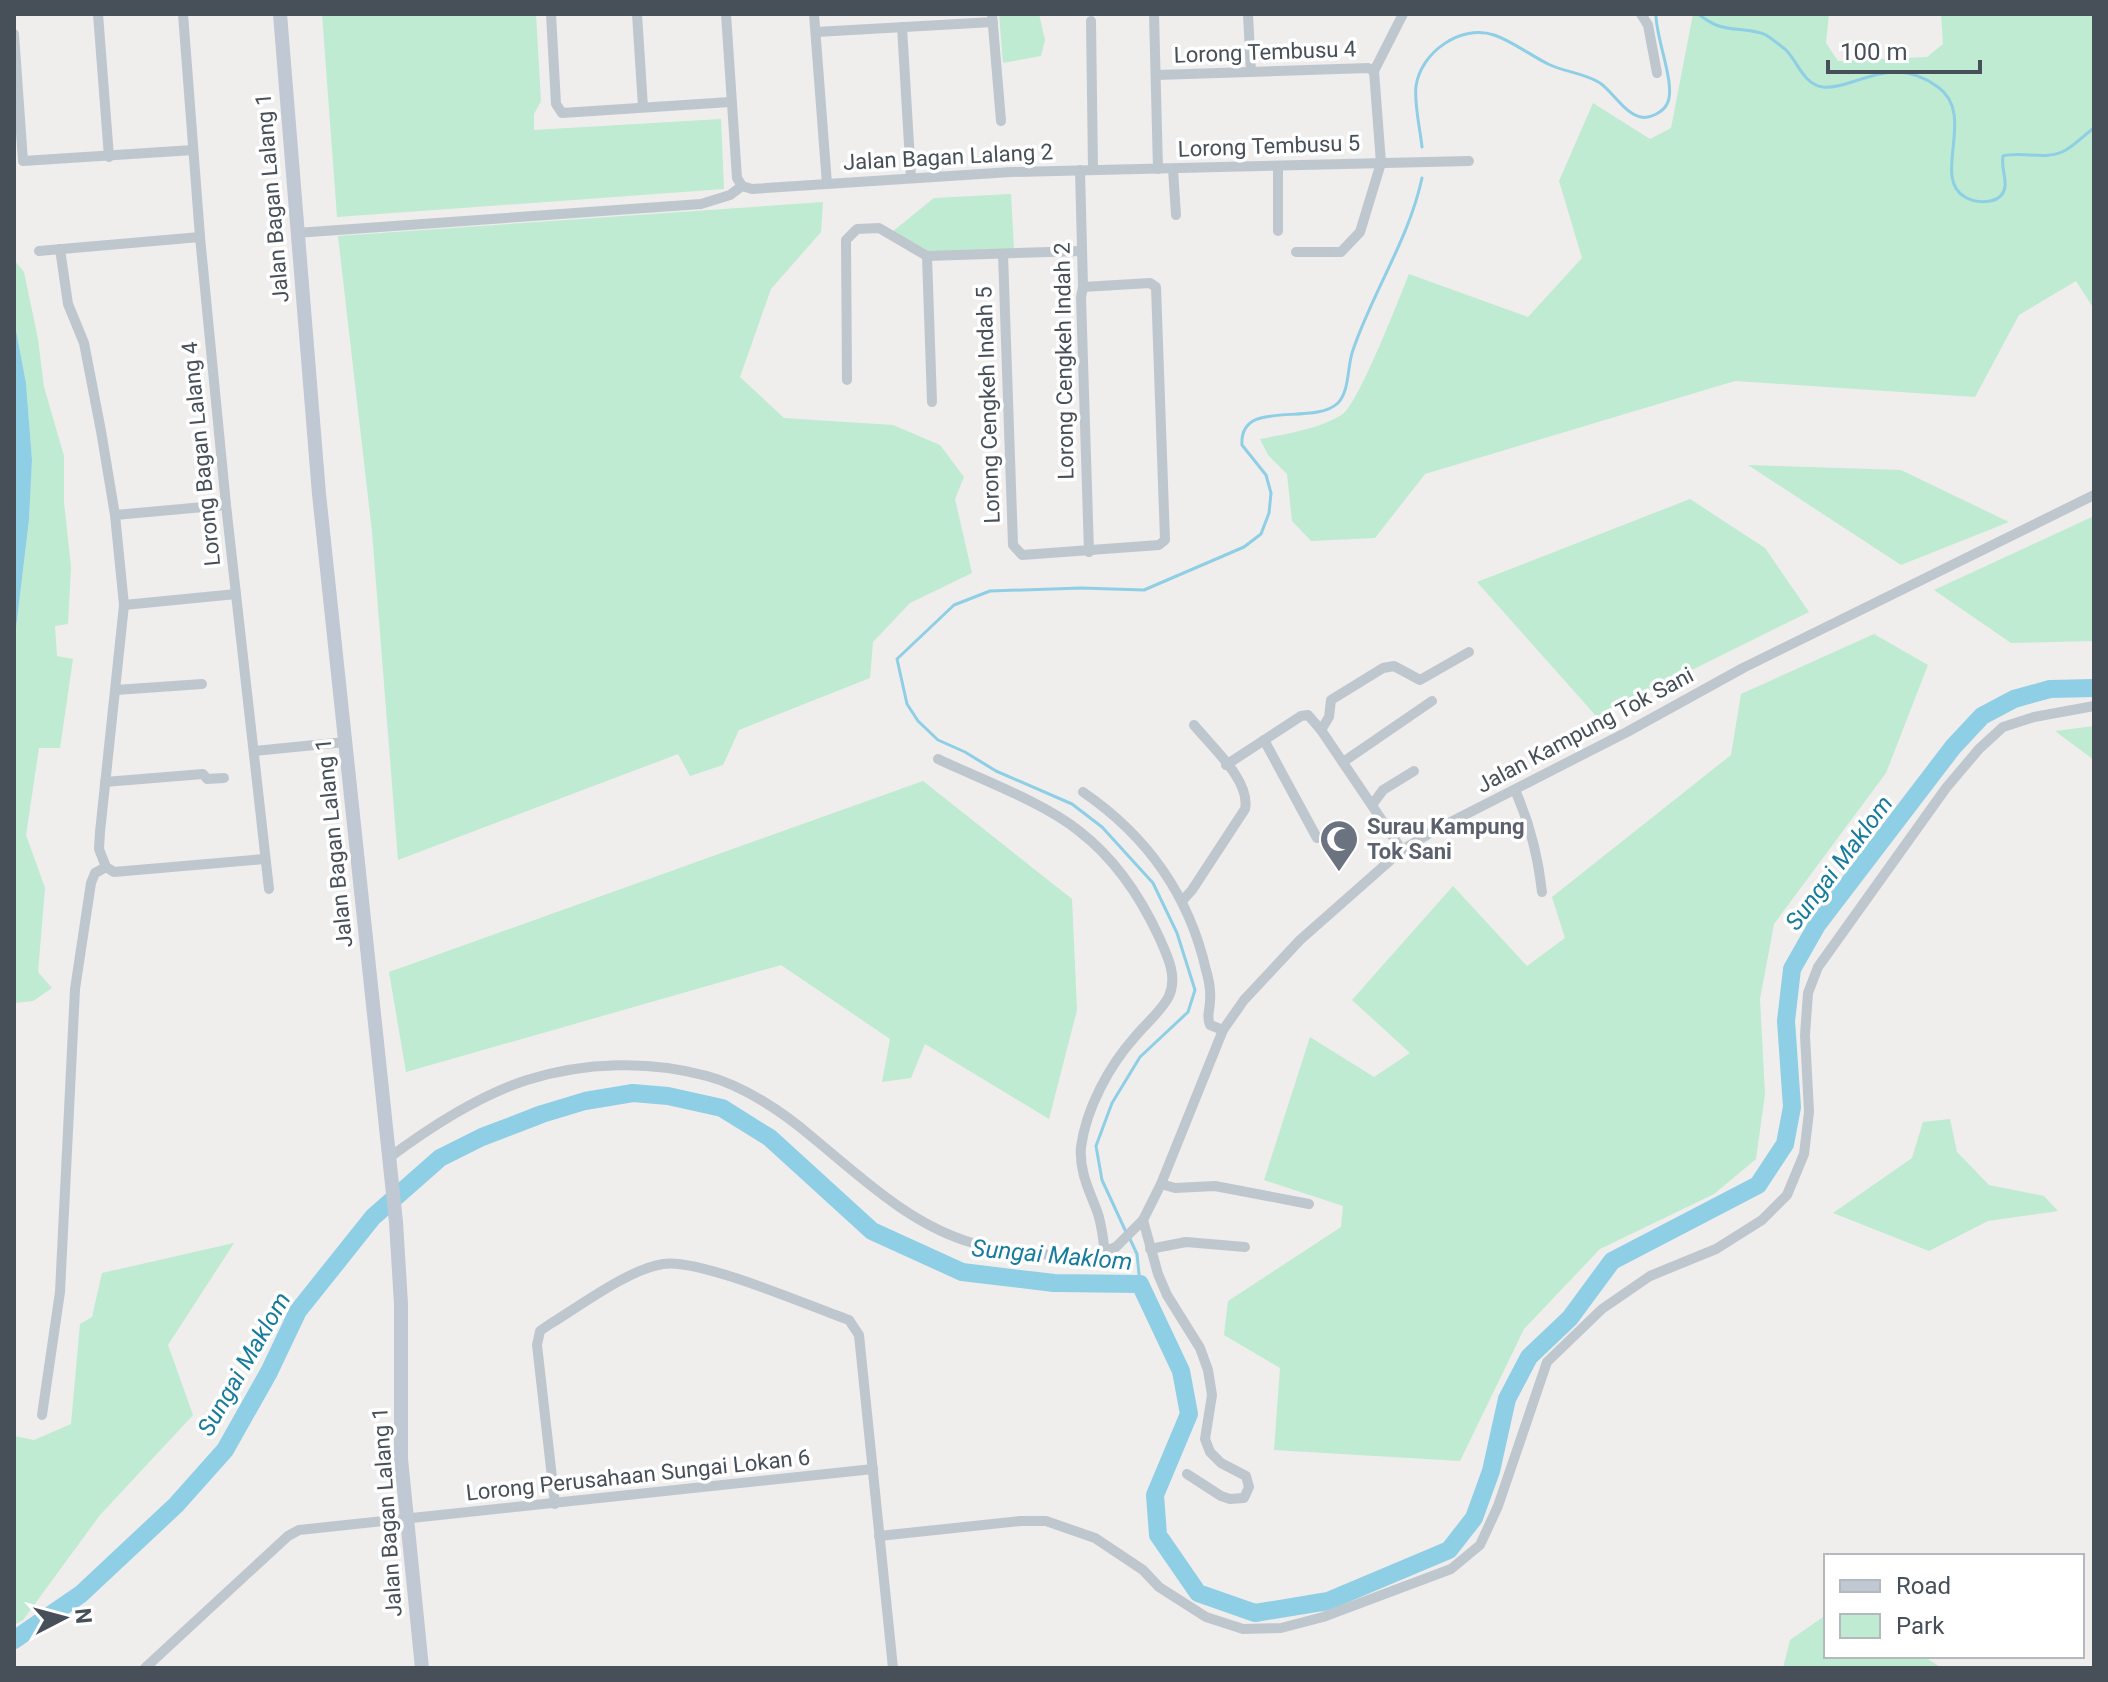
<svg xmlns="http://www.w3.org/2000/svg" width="2108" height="1682" font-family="Roboto,sans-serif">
<rect width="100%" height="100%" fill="#f0eded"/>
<g fill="#beebd1">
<polygon points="322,14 536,14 541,101 534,114 534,130 721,119 724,189 337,217"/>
<polygon points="999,14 1039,14 1045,40 1041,56 1003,63"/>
<path d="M1693,14H1829L1826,43L1838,61L1927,57L1943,44L1941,14H2094V309L2076,281L2019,315L1975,397L1735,381L1425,474L1375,538L1311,541L1292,521L1287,474L1268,455L1260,439C1286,434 1320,429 1343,414C1359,402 1399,299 1409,274L1528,317L1582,258L1559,181L1593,103L1650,139L1671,128Z"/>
<polygon points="1011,194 1014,249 929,253 892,232 934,198"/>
<polygon points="823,202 821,232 771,289 740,377 784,418 893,425 940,445 964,477 955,499 972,573 910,603 873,642 870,678 739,730 723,765 690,776 678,754 398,860 372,532 338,236"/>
<polygon points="14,260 24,272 38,339 44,387 64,456 64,502 71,567 68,624 55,626 57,656 73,659 60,748 39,748 26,835 45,888 38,972 52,988 33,1001 14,1003 14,645 29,520 32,460 26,383 14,320"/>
<polygon points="1748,465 1901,470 2009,522 1901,565"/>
<polygon points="1690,499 1765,548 1809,612 1597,717 1477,582"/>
<polygon points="2094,516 2094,641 2011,643 1934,590"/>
<polygon points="1874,634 1928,665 1886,773 1774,924 1760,999 1765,1094 1756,1159 1714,1194 1600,1249 1524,1329 1460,1461 1274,1450 1280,1368 1224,1335 1228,1301 1341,1227 1343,1206 1264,1180 1310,1037 1374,1077 1410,1053 1352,1000 1453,886 1527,966 1565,938 1552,897 1731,755 1741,694"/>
<polygon points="2094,726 2094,760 2055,731"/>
<polygon points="923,781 1072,899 1077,1010 1049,1119 925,1044 911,1078 882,1082 890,1039 781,965 406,1072 389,972"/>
<polygon points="1950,1119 1957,1152 1989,1185 2044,1196 2058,1211 1988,1221 1929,1251 1833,1213 1912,1158 1923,1122"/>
<polygon points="234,1243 168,1345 193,1415 100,1515 23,1620 14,1625 14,1436 34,1440 71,1424 80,1324 92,1317 102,1273"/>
<polygon points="1826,1615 1826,1656 1923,1656 1942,1668 1783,1668 1790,1640"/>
</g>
<polygon fill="#8ecfe5" points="14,320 26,383 32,460 29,520 14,645"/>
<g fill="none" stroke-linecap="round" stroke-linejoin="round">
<g stroke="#8ecfe5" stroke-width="3">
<path d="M1698,14C1704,18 1711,24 1719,26C1733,31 1752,28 1766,35C1772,39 1780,45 1786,50C1798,62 1803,84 1823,87C1833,88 1843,85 1852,82C1886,71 1907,65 1938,87C1977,115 1931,178 1965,197C1977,204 2003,205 2005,186C2006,176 2001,168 2003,156C2022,151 2044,160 2062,152C2073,147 2084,135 2094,128"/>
<path d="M1422,147C1420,128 1414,104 1416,86C1421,52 1461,24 1494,35C1512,41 1530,55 1548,64C1564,72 1585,73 1600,83C1613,92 1625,114 1641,117C1650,119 1663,112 1667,104C1677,86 1655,37 1656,14"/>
<path d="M1126,1232L1102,1180L1096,1146L1112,1103L1140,1057L1188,1012L1195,990L1177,933L1153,883L1102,827L1072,804L996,771L965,752L938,740L918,721L907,704L897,659L954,605L990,591L1081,588L1144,590L1244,547L1261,534L1269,513L1271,493L1266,475L1242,445C1239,397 1313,427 1338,403C1350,390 1347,366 1353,350C1373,291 1409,239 1422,178"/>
<polyline points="1130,1239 1137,1254 1140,1284"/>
</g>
<polyline stroke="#8ecfe5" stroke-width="18" points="14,1640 81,1594 176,1505 225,1450 269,1372 298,1311 373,1217 440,1158 482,1137 542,1114 585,1101 633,1093 668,1096 722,1108 770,1138 872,1231 962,1272 1054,1283 1140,1284 1181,1371 1189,1414 1155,1495 1158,1535 1198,1593 1255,1613 1328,1601 1449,1550 1474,1518 1491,1471 1507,1399 1529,1357 1570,1318 1612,1261 1758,1185 1785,1144 1792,1107 1786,1021 1792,969 1817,925 1953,747 1982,716 2014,699 2050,689 2094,688"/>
<g stroke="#bfc7ce" stroke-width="10">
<polyline points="98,14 109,157"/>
<polyline points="183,14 200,237 226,505 269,889"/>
<polyline points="551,14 556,104 562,113 730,102"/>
<polyline points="637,14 643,107"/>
<polyline points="726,14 737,178 742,186"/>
<polyline points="814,14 827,184"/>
<polyline points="992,14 1001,121"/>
<polyline points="1154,14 1158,169"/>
<polyline points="1248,14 1251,72"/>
<polyline points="1641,14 1648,25 1657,73"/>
<polyline points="1091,21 1093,170"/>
<polyline points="902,27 911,178"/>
<polyline points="816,32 993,22"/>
<polyline points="14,34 23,161 193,150"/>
<polyline points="1157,75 1368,68 1374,71"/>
<polyline points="1173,169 1176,215"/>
<polyline points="1080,170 1083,287 1081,297 1089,552"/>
<polyline points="742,186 752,189 1011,172 1469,161"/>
<polyline points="1278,231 1278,166"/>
<polyline points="296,233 701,204 730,195 742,186"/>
<polyline points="60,249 68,304 84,343 101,431 115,515 124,605 100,832 99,849 106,867"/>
<polyline points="39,251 200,237"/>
<polyline points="1296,252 1341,252 1360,232 1381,163 1374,71 1403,14"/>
<polyline points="1003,254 1013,545 1022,555 1159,545 1165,540 1156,287 1150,283 1083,287"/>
<polyline points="927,256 932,402"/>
<polyline points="847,380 846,240 857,229 879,228 927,256 1081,251"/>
<polyline points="115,515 226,505"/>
<polyline points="124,605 236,594"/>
<polyline points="116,690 202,684"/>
<polyline points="1321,730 1329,717 1331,700 1383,668 1394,666 1420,680 1469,652"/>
<polyline points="1264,740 1317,838"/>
<polyline points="254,751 345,742"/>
<path d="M938,759C980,779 1043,802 1079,831C1114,858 1141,898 1159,937C1167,955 1178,976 1169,996C1162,1011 1144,1025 1134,1038C1109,1066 1086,1109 1081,1147C1079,1171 1089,1190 1097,1211C1102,1224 1103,1239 1105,1253"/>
<polyline points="1343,762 1432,701"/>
<polyline points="1226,765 1301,716 1308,715 1321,730 1402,850"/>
<polyline points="105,782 203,774 207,779 224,778"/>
<path d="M1515,790C1530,824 1538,855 1542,892"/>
<path d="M1083,792C1147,836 1189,895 1206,970C1209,980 1211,991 1210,1001C1210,1010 1206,1016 1210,1025L1223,1030"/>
<polyline points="1372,805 1383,790 1414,771"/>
<polyline points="106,867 114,872 264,859"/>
<path d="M1183,900L1192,890L1245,809C1251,781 1211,746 1194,725"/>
<path d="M390,1157C429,1128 480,1095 527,1080C584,1062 650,1060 707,1076C744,1086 783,1112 812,1137C861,1177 910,1225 973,1243C1012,1255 1054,1255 1094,1256L1116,1247L1143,1220L1161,1184L1223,1030L1244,1000L1300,940L1402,850L1437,829L1627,732L1743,668L2094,495"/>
<polyline points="1161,1184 1175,1188 1215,1186 1309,1204"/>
<polyline points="1143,1220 1158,1274 1167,1295 1200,1348 1208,1370 1212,1395 1205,1439 1210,1452 1221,1463 1246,1476 1249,1487 1244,1498 1230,1499 1221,1496 1187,1474"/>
<polyline points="1150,1249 1186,1242 1245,1247"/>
<polyline points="42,1415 60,1292 75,989 91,883 95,873 106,867"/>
<path d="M555,1504L537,1345L540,1331L550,1324C580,1306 629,1269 663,1264C699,1258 809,1306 849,1320L859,1335L893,1668"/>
<polyline points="879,1536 1021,1521 1046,1521 1095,1538 1143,1570 1159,1587 1206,1617 1243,1629 1281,1628 1323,1617 1451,1569 1480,1545 1498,1506 1547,1362 1602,1309 1650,1276 1716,1249 1762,1220 1787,1195 1804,1154 1809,1112 1805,1035 1808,993 1818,967 1946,788 1979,749 2003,727 2034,717 2094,706"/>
<polyline points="145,1668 288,1536 299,1530 873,1469"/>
</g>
<polyline stroke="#bfc8d3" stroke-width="14" points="280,14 319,494 396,1222 401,1304 401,1459 422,1668"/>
</g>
<defs>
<g id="mosque-pin" transform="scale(2)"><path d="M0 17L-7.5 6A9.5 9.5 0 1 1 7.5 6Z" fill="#6b7280" stroke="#fff"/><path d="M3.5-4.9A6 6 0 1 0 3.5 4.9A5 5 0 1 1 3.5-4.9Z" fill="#fff"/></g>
</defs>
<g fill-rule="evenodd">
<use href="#mosque-pin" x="1339" y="839"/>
</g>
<g text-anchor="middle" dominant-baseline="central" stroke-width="7" stroke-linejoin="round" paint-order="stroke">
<g font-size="22" fill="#475059" stroke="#fff">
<text transform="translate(1265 52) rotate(-2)">Lorong Tembusu 4</text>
<text transform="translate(1269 146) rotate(-2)">Lorong Tembusu 5</text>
<text transform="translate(948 157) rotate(-3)">Jalan Bagan Lalang 2</text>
<text transform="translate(272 198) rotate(-95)">Jalan Bagan Lalang 1</text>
<text transform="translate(1064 361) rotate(-91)">Lorong Cengkeh Indah 2</text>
<text transform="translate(988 405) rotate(-92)">Lorong Cengkeh Indah 5</text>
<text transform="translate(201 454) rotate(-96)">Lorong Bagan Lalang 4</text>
<text transform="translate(1585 730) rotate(-28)">Jalan Kampung Tok Sani</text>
<text transform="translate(334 843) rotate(-96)">Jalan Bagan Lalang 1</text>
<text transform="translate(638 1475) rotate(-6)">Lorong Perusahaan Sungai Lokan 6</text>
<text transform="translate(387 1512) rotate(-94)">Jalan Bagan Lalang 1</text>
</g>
<g font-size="22" font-weight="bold" fill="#5b616d" stroke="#fff" text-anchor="start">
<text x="1367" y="826">Surau Kampung<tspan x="1367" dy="25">Tok Sani</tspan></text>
</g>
<g font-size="24" font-style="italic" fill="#167b9c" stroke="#fff">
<text transform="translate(1839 863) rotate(-53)">Sungai Maklom</text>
<text transform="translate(1052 1255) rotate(5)">Sungai Maklom</text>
<text transform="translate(244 1364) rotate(-60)">Sungai Maklom</text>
</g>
</g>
<rect width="2108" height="1682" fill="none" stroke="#475059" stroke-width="32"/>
<rect x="1824" y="1554" width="260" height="104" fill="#ffffff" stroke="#b5b9bd" stroke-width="2"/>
<rect x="1840" y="1580" width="40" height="12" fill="#bfc8d3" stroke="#b5b9bd" stroke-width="2"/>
<text x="1896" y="1594" font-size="24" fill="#475059">Road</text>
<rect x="1840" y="1614" width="40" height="24" fill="#beebd1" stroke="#b5b9bd" stroke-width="2"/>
<text x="1896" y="1634" font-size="24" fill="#475059">Park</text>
<g transform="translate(64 1618) rotate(84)" stroke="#ffffff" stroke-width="6" paint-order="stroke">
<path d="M0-6L14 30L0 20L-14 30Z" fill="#475059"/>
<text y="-12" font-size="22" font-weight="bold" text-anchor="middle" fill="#475059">N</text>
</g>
<path d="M1828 60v12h152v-12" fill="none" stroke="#475059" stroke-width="4"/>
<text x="1840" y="60" font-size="24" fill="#475059" stroke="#ffffff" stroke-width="6" paint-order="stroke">100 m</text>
</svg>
